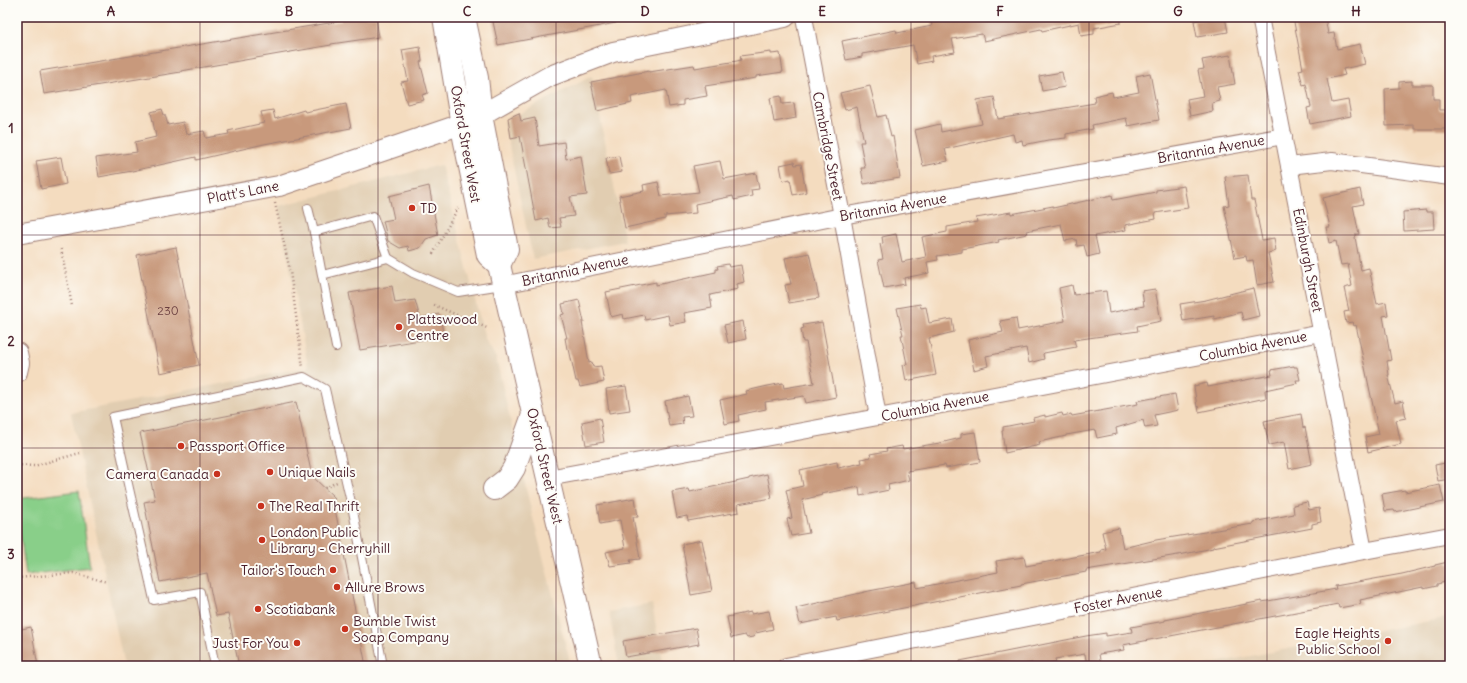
<svg xmlns="http://www.w3.org/2000/svg" width="1467" height="683" font-family="Delius,sans-serif">
<rect width="100%" height="100%" fill="#fdfcf7"/>
<filter id="ink" filterUnits="userSpaceOnUse"><feTurbulence type="fractalNoise" baseFrequency=".025" numOctaves="2"/><feDisplacementMap in="SourceGraphic" scale="8" xChannelSelector="R" yChannelSelector="G"/><feConvolveMatrix kernelMatrix="1 2 1 2 8 2 1 2 1" color-interpolation-filters="sRGB"/></filter>
<filter id="wash" filterUnits="userSpaceOnUse"><feTurbulence type="fractalNoise" baseFrequency=".012" numOctaves="4" result="noise"/><feDisplacementMap in="SourceGraphic" scale="16" xChannelSelector="R" yChannelSelector="G"/><feGaussianBlur stdDeviation="0.9" result="paint"/><feColorMatrix in="noise" values="0 0 0 0 0 0 0 0 0 0 0 0 0 0 0 0 0 1.4 0 .05"/><feComposite in="paint" operator="in"/></filter>
<g filter="url(#wash)">
<rect width="100%" height="100%" fill="#f4dcbf"/>
<g fill="#e1cdb1">
<polygon points="592,76 625,241 533,259 504,122"/>
<polygon points="441,165 485,339 496,358 532,514 571,666 124,666 71,413 308,367 279,206"/>
<polygon points="652,604 663,666 619,666 609,612"/>
<polygon points="1450,617 1450,666 1200,666"/>
</g>
<polygon fill="#89cf89" stroke="#6a775a" points="79,491 90,567 26,575 17,511 17,499"/>
<g id="blocks">
<g fill="#c8997c">
<polygon points="341,17 376,17 379,37 331,44 331,45 181,71 181,72 44,94 40,71 341,21"/>
<polygon points="492,17 615,17 616,23 498,45"/>
<polygon points="946,17 1121,17 1121,23 1094,28 1094,34 1081,36 1079,23 1042,31 1041,29 984,41 982,34 952,39 955,52 931,56 932,61 917,64 913,45 862,54 862,57 846,60 842,41 896,30 897,33 932,26 931,20"/>
<polygon points="1215,17 1225,17 1228,32 1197,37 1194,21"/>
<polygon points="1293,17 1325,17 1328,34 1334,33 1337,49 1360,44 1365,64 1343,69 1345,75 1327,79 1332,103 1348,100 1351,116 1310,124 1307,108 1311,107 1306,84 1303,85 1299,70 1303,69"/>
<polygon points="420,47 422,61 420,62 428,93 422,95 424,100 407,104 401,82 408,81 402,50"/>
<polygon points="771,52 771,54 780,53 783,72 756,76 756,78 705,86 707,96 683,100 683,105 669,107 666,90 631,97 632,103 597,111 591,82 649,71 649,72 694,65 695,68 737,61 741,60 740,56"/>
<polygon points="1230,55 1235,84 1217,87 1220,101 1212,103 1213,111 1190,116 1187,99 1203,96 1198,70 1204,69 1202,60"/>
<polygon points="1062,72 1065,87 1042,91 1039,76"/>
<polygon points="1150,73 1159,120 1128,126 1126,118 1092,125 1093,129 1066,134 1066,138 1048,140 1023,145 1022,140 1015,142 1013,134 945,149 948,161 923,166 915,130 940,124 941,132 982,124 977,100 994,97 998,119 1095,103 1094,96 1112,92 1113,97 1139,92 1136,76"/>
<polygon points="1412,81 1412,85 1433,85 1433,99 1439,99 1439,110 1450,110 1450,129 1414,129 1414,125 1386,126 1385,89 1399,88 1399,82"/>
<polygon points="870,86 878,117 886,115 891,137 893,136 900,178 864,184 861,168 865,168 860,142 864,142 857,107 845,110 840,93"/>
<polygon points="781,96 782,104 794,103 796,118 774,122 770,98"/>
<polygon points="346,104 351,128 264,144 196,160 196,157 132,171 99,177 96,158 137,152 135,142 156,137 151,112 162,109 164,115 165,115 168,125 183,122 186,134 204,131 206,138 229,134 228,131 264,123 261,112 273,110 275,119 304,110 305,112"/>
<polygon points="519,113 521,121 535,118 539,146 564,142 566,159 581,156 587,195 570,197 574,216 559,218 561,227 550,228 548,218 536,221 520,136 511,138 508,118"/>
<polygon points="619,156 622,172 609,174 606,158"/>
<polygon points="61,157 66,184 41,189 36,161"/>
<polygon points="720,161 724,179 756,173 759,189 751,190 752,196 734,200 733,196 695,204 696,213 665,216 665,219 625,228 619,196 644,191 643,185 658,182 661,196 699,192 693,166"/>
<polygon points="794,162 795,165 801,164 806,192 793,195 790,179 783,181 780,165"/>
<polygon points="1248,175 1251,200 1254,200 1262,240 1274,238 1276,251 1268,253 1274,282 1257,285 1253,260 1247,261 1246,256 1235,258 1224,206 1229,205 1225,177"/>
<polygon points="429,186 438,235 426,239 420,248 409,251 408,246 400,248 388,241 383,221 394,219 389,196"/>
<polygon points="1184,186 1188,208 1155,213 1156,219 1125,225 1126,230 1095,236 1099,254 1087,257 1084,245 1077,246 1076,239 1065,241 1061,224 1026,231 1027,234 998,240 999,242 962,249 962,252 937,256 938,260 927,262 929,273 904,278 905,284 884,288 878,260 883,259 880,244 883,243 882,237 896,234 902,262 926,257 922,237 947,232 947,227 977,222 976,218 1011,212 1011,214 1053,206 1053,208 1112,195 1113,200 1156,192 1156,190"/>
<polygon points="1360,189 1363,204 1353,206 1359,234 1356,234 1356,236 1355,237 1361,270 1369,268 1377,304 1386,302 1388,315 1383,316 1391,360 1387,361 1389,375 1388,375 1395,403 1403,401 1406,418 1396,420 1401,444 1368,452 1365,437 1379,434 1356,325 1354,326 1353,322 1346,323 1344,312 1349,311 1344,288 1352,286 1348,264 1341,265 1336,241 1329,243 1326,227 1330,227 1323,198"/>
<polygon points="1426,210 1426,212 1433,212 1434,229 1404,231 1403,212"/>
<polygon points="176,247 199,365 160,373 137,255"/>
<polygon points="809,253 819,298 789,303 785,285 791,284 785,258"/>
<polygon points="728,264 729,267 741,265 744,282 737,284 738,289 710,295 712,308 684,313 686,322 670,325 668,315 645,320 644,315 624,319 623,314 611,317 606,292 656,282 656,285 716,272 716,269 718,269 717,266"/>
<polygon points="1072,285 1074,295 1106,291 1109,313 1144,306 1142,291 1155,289 1161,321 1137,326 1138,331 1074,340 1076,347 1044,353 1043,354 1044,359 1029,363 1026,348 986,356 988,366 974,370 968,340 1003,332 1000,321 1016,318 1018,330 1065,321 1059,288"/>
<polygon points="392,286 395,303 415,300 420,318 439,314 444,336 360,350 349,293"/>
<polygon points="1253,288 1259,316 1243,320 1241,312 1214,319 1214,316 1183,321 1180,304 1206,300"/>
<polygon points="579,300 584,322 582,322 589,363 592,362 593,367 601,366 604,382 580,387 578,381 576,381 569,349 567,349 565,338 567,338 561,315 564,314 562,304"/>
<polygon points="920,304 921,308 926,307 929,323 952,319 954,332 929,338 936,375 906,381 903,365 907,364 901,335 903,335 897,308"/>
<polygon points="743,321 746,339 728,343 724,325"/>
<polygon points="822,322 836,397 806,403 804,396 765,402 766,409 738,415 739,421 725,424 720,400 747,394 746,391 768,386 783,383 784,388 814,383 806,342 803,342 801,329 804,328 803,325"/>
<polygon points="1294,366 1294,367 1297,367 1300,380 1296,380 1297,383 1265,390 1266,398 1199,412 1198,406 1197,407 1194,386 1207,383 1208,387 1272,375 1271,370"/>
<polygon points="626,386 630,410 609,413 606,389"/>
<polygon points="1175,394 1178,410 1154,415 1157,426 1145,428 1143,420 1116,428 1117,434 1097,438 1095,430 1066,435 1066,436 1039,442 1040,445 1005,453 1002,431 1003,431 1003,427 1034,421 1033,418 1045,415 1045,417 1062,413 1063,416 1071,414 1072,416 1138,404 1137,401"/>
<polygon points="688,396 692,416 682,417 683,424 669,426 665,401"/>
<polygon points="296,402 312,476 335,498 331,506 335,509 366,666 239,666 228,614 216,616 207,573 160,582 144,502 155,500 140,433"/>
<polygon points="1301,414 1303,428 1305,427 1312,464 1289,469 1284,442 1269,445 1264,421"/>
<polygon points="600,418 604,442 586,445 582,422"/>
<polygon points="975,432 980,462 946,468 945,465 907,471 909,480 888,485 889,490 860,496 859,487 821,494 822,495 802,500 809,533 791,536 787,519 792,518 786,490 803,486 800,470 837,462 838,468 862,463 861,459 871,457 870,454 887,451 886,449 902,446 903,449 940,443 961,438 961,434"/>
<polygon points="1450,462 1450,479 1438,481 1435,465"/>
<polygon points="767,474 772,498 738,504 739,512 688,521 687,516 677,518 672,492 689,489 690,492 749,479 749,478"/>
<polygon points="1440,485 1444,502 1395,512 1394,510 1385,511 1382,494 1405,490 1405,492"/>
<polygon points="635,498 638,517 633,517 640,559 630,560 631,563 610,566 606,552 625,548 620,520 600,524 597,505"/>
<polygon points="1307,502 1309,510 1319,508 1321,522 1312,524 1312,528 1213,547 1213,548 1184,554 1086,570 1086,572 1021,584 1021,585 837,621 836,617 800,624 796,608 869,591 916,582 917,588 998,572 996,561 1024,557 1026,566 1101,552 1101,550 1106,549 1102,532 1119,528 1123,548 1156,540 1253,524 1253,522 1294,514 1293,505"/>
<polygon points="702,540 712,591 691,595 682,544"/>
<polygon points="1448,562 1449,564 1450,564 1450,581 1437,584 1437,586 1423,589 1423,587 1360,600 1361,604 1339,608 1338,604 1123,645 1124,650 1099,654 1101,666 1087,666 1085,654 1055,659 1056,662 1051,663 1052,666 1033,666 1032,663 1019,666 960,666 960,661 1086,636 1106,633 1106,636 1132,632 1131,627 1165,621 1165,620 1262,601 1262,602 1336,589 1335,586 1402,574 1435,566 1435,565"/>
<polygon points="769,611 773,629 756,633 753,637 747,638 745,635 731,638 727,617 751,612 751,614"/>
<polygon points="31,627 38,666 17,666 17,630"/>
<polygon points="696,628 699,644 626,657 623,641"/>
</g>
</g>
</g>
<g filter="url(#ink)">
<use href="#blocks" fill-opacity="0" stroke="#9f7e75" stroke-width="1"/>
<g fill="none" stroke-linecap="round" stroke-linejoin="round">
<g stroke="#9f7e75" stroke-width="10">
<g id="service">
<polyline points="308,208 314,232 373,216 388,258 413,273 458,292 502,285"/>
<polyline points="314,232 322,275"/>
<polyline points="336,347 322,275 388,258"/>
<polyline points="215,666 200,592 154,600 113,417 304,377 325,389 353,511 383,666"/>
</g>
</g>
<g stroke="#9f7e75" stroke-width="18">
<g id="minor">
<polyline points="804,17 842,216 878,417"/>
<polyline points="1260,17 1364,551"/>
<polyline points="1289,166 1332,161 1450,177"/>
<polyline points="503,285 842,216 1284,136"/>
<polyline points="548,478 878,417 1322,333"/>
<polyline points="786,666 1364,551 1450,535"/>
</g>
</g>
<g stroke="#9f7e75" stroke-width="22">
<g id="tertiary">
<polyline points="17,234 279,186 462,124 481,115 550,76 613,52 785,17"/>
<polyline points="17,353 19,363 17,372"/>
</g>
</g>
<g stroke="#9f7e75" stroke-width="24">
<g id="secondary">
<polyline points="444,17 464,137 488,255 499,265 591,666"/>
<polyline points="464,17 477,78 481,115 507,249 499,265"/>
<polyline points="494,489 507,479 514,468 533,415"/>
</g>
</g>
<g stroke="#9f7e75" stroke-width="2.5" stroke-dasharray="1 3" stroke-linecap="butt">
<polyline points="275,203 290,271 303,368"/>
<polyline points="61,249 72,306"/>
<polyline points="433,254 458,208"/>
<polyline points="434,305 487,328"/>
<polyline points="17,465 34,466 80,453"/>
<polyline points="325,488 337,482"/>
<polyline points="17,578 73,573 107,582"/>
</g>
<use href="#service" stroke="#fff" stroke-width="8"/>
<use href="#minor" stroke="#fff" stroke-width="16"/>
<use href="#tertiary" stroke="#fff" stroke-width="20"/>
<use href="#secondary" stroke="#fff" stroke-width="22"/>
</g>
</g>
<path fill="none" stroke="#4a1f2b" stroke-width="1" stroke-opacity="0.55" d="M200,17V666M378,17V666M556,17V666M734,17V666M911,17V666M1089,17V666M1267,17V666M17,235H1450M17,448H1450"/>
<g fill="#c8321e" stroke="#fdfcf7" stroke-width="1.5">
<circle cx="412" cy="208" r="4"/>
<circle cx="399" cy="327" r="4"/>
<circle cx="181" cy="446" r="4"/>
<circle cx="270" cy="472" r="4"/>
<circle cx="217" cy="474" r="4"/>
<circle cx="261" cy="506" r="4"/>
<circle cx="262" cy="540" r="4"/>
<circle cx="333" cy="570" r="4"/>
<circle cx="337" cy="587" r="4"/>
<circle cx="258" cy="609" r="4"/>
<circle cx="345" cy="629" r="4"/>
<circle cx="1388" cy="641" r="4"/>
<circle cx="297" cy="643" r="4"/>
</g>
<g text-anchor="middle" dominant-baseline="central" stroke-width="4" stroke-linejoin="round" paint-order="stroke">
<g font-size="12" fill="#6a3e3f">
<text x="168" y="310">230</text>
</g>
<g font-size="14" fill="#4a1f2b" stroke="#fdfcf7">
<text transform="translate(466 144) rotate(80)">Oxford Street West</text>
<text transform="translate(828 146) rotate(79)">Cambridge Street</text>
<text transform="translate(1211 149) rotate(-10)">Britannia Avenue</text>
<text transform="translate(243 192) rotate(-11)">Platt's Lane</text>
<text transform="translate(893 207) rotate(-10)">Britannia Avenue</text>
<text transform="translate(1308 260) rotate(79)">Edinburgh Street</text>
<text transform="translate(575 270) rotate(-12)">Britannia Avenue</text>
<text transform="translate(1253 346) rotate(-11)">Columbia Avenue</text>
<text transform="translate(935 406) rotate(-11)">Columbia Avenue</text>
<text transform="translate(545 466) rotate(77)">Oxford Street West</text>
<text transform="translate(1118 600) rotate(-11)">Foster Avenue</text>
</g>
<g font-size="14" fill="#4a1f2b" stroke="#fdfcf7" text-anchor="start">
<text x="420" y="208">TD</text>
<text x="407" y="319">Plattswood<tspan x="407" dy="16">Centre</tspan></text>
<text x="189" y="446">Passport Office</text>
<text x="278" y="472">Unique Nails</text>
<text x="209" y="474" text-anchor="end">Camera Canada</text>
<text x="269" y="506">The Real Thrift</text>
<text x="270" y="532">London Public<tspan x="270" dy="16">Library - Cherryhill</tspan></text>
<text x="325" y="570" text-anchor="end">Tailor's Touch</text>
<text x="345" y="587">Allure Brows</text>
<text x="266" y="609">Scotiabank</text>
<text x="353" y="621">Bumble Twist<tspan x="353" dy="16">Soap Company</tspan></text>
<text x="1380" y="633" text-anchor="end">Eagle Heights<tspan x="1380" dy="16">Public School</tspan></text>
<text x="289" y="643" text-anchor="end">Just For You</text>
</g>
</g>
<rect width="1467" height="683" fill="none" stroke="#fdfcf7" stroke-width="44"/>
<rect x="22" y="22" width="1423" height="639" fill="none" stroke="#4a1f2b" stroke-width="1.5"/>
<g font-size="13" text-anchor="middle" font-weight="bold" fill="#4a1f2b">
<text x="111" y="16">A</text>
<text x="289" y="16">B</text>
<text x="467" y="16">C</text>
<text x="645" y="16">D</text>
<text x="822" y="16">E</text>
<text x="1000" y="16">F</text>
<text x="1178" y="16">G</text>
<text x="1356" y="16">H</text>
<text x="11" y="133">1</text>
<text x="11" y="346">2</text>
<text x="11" y="559">3</text>
</g>
</svg>
